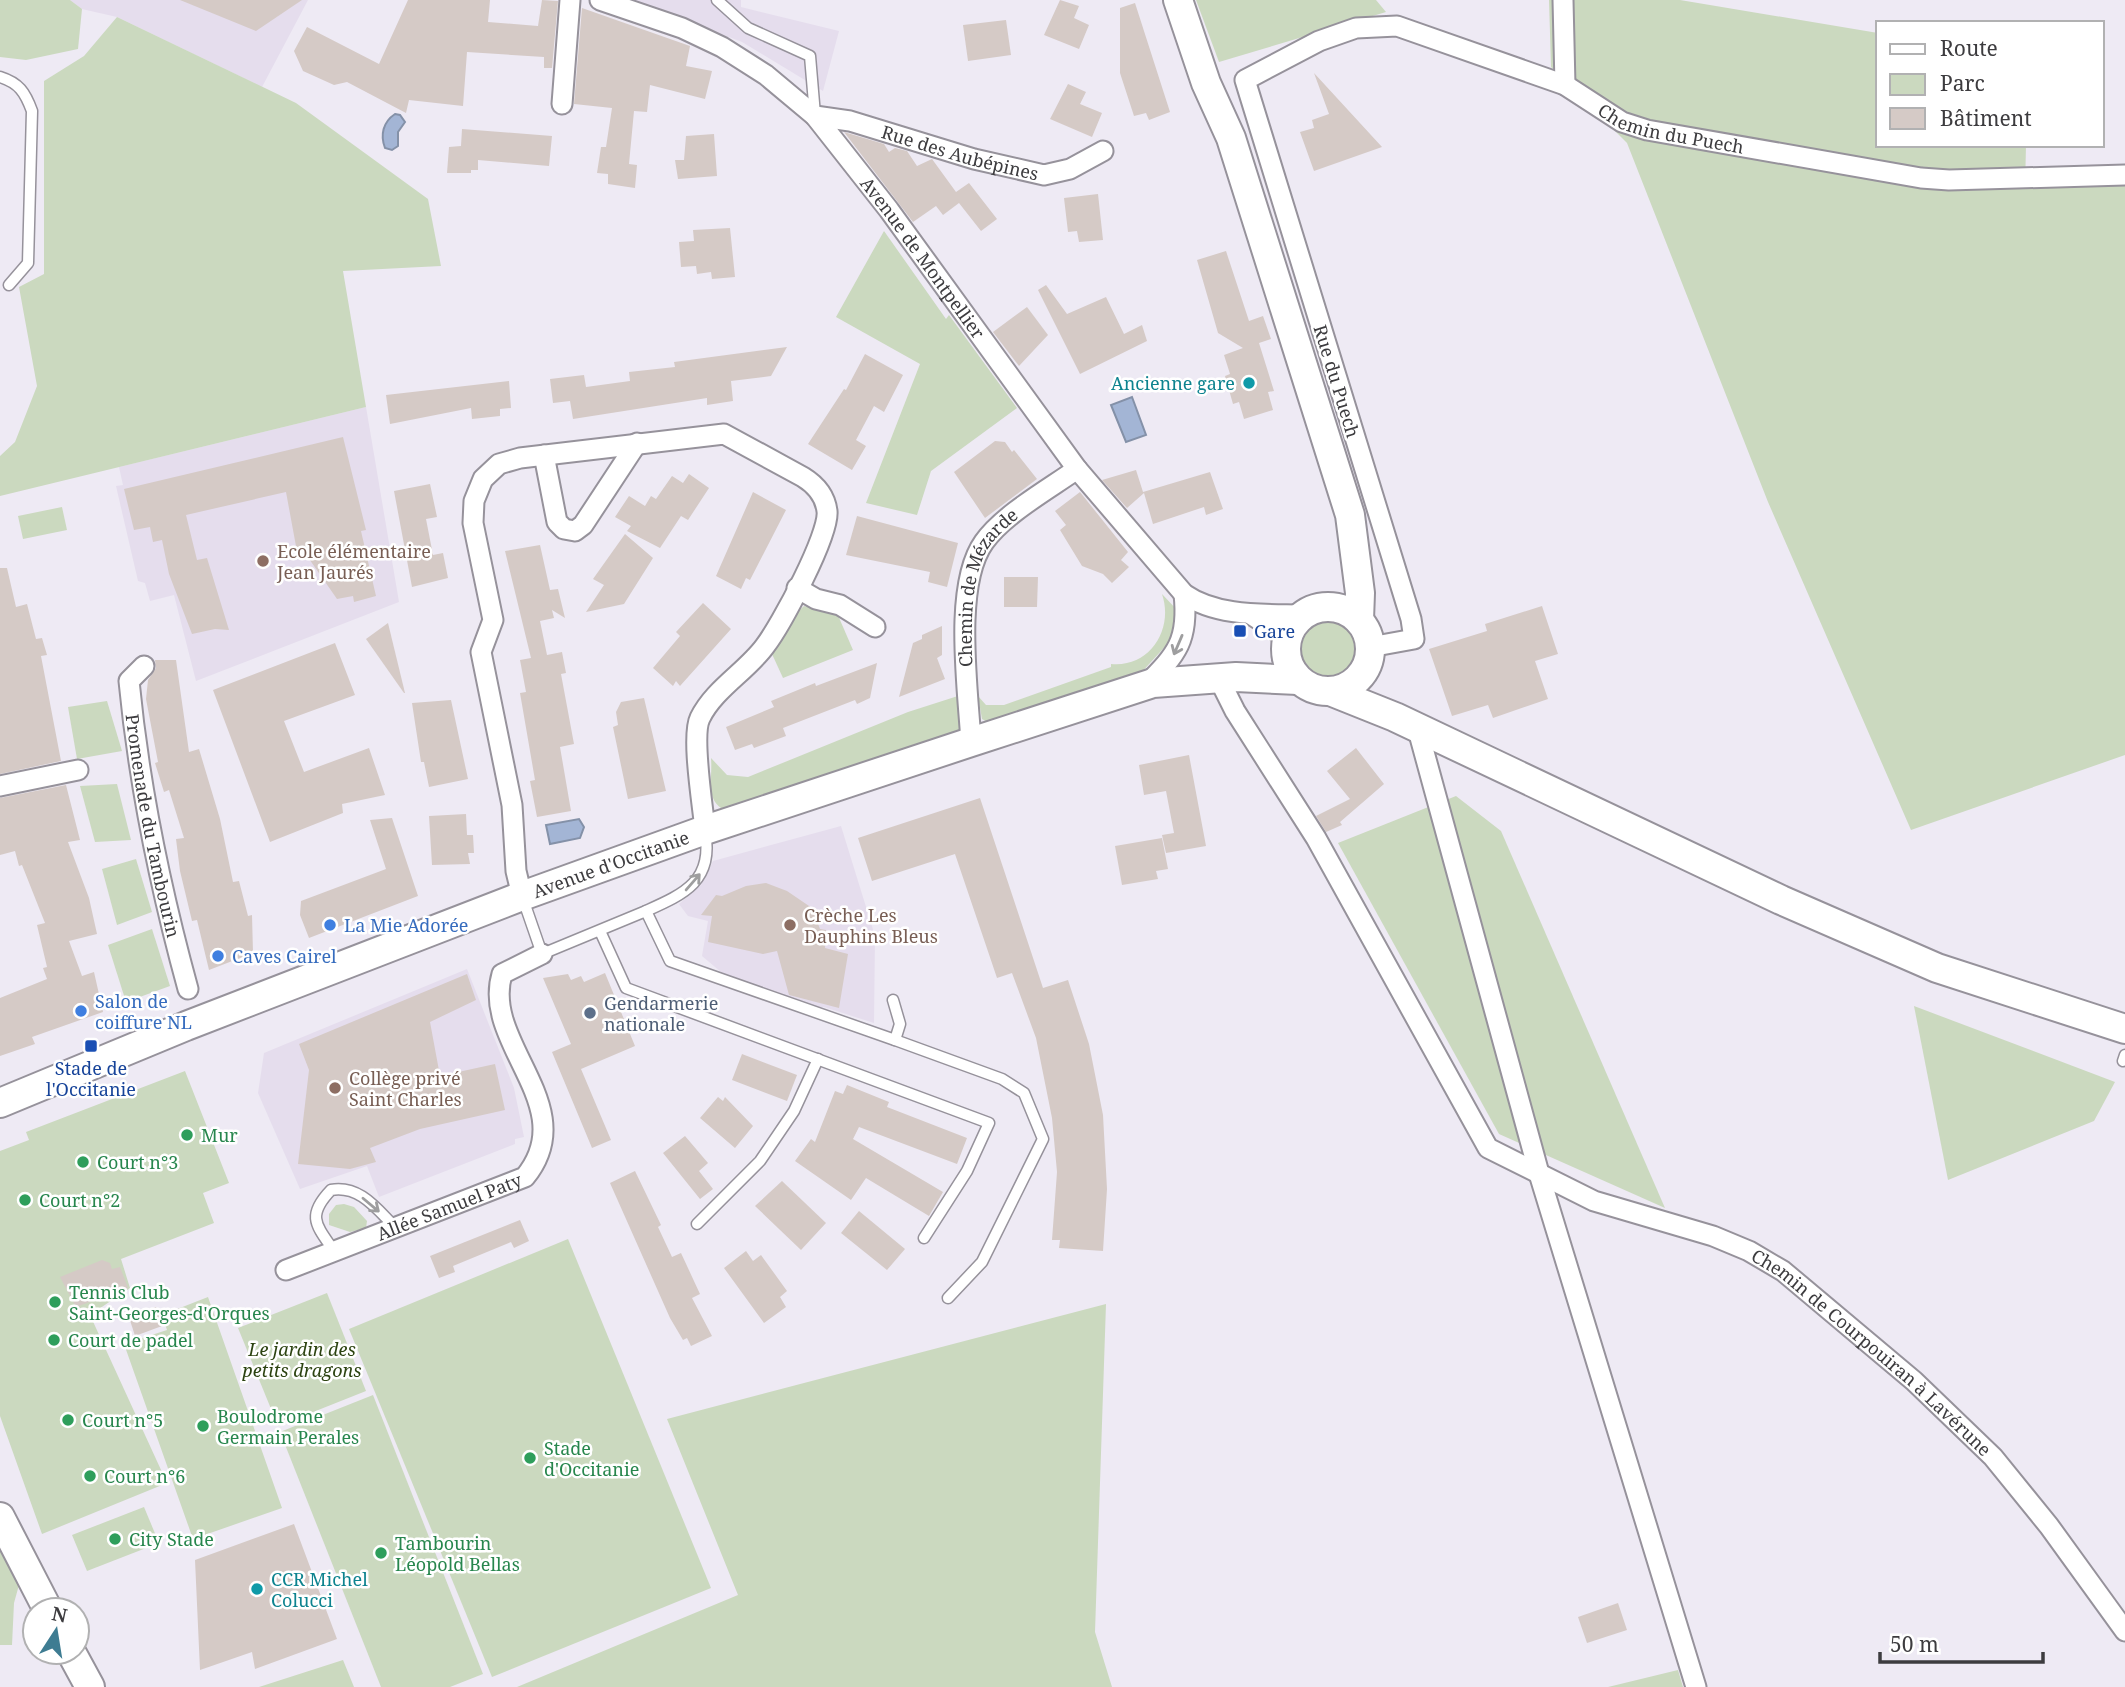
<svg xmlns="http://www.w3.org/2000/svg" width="2125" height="1687" font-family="'Noto Serif',serif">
<rect width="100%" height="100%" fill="#eeeaf4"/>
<g fill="#e5dded">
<polygon points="70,0 308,0 262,87 117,17 82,9"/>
<polygon points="633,0 741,0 741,7 839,31 823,91 742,42"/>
<polygon points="366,407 399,602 196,681 174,595 150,601 145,583 138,581 116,486 123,485 119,467"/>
<polygon points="841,826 875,936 874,1023 824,1007 816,1008 721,972 702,956 708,921 688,916 679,904 701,885 713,861"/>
<polygon points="467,969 514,1088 524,1137 515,1139 515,1144 379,1197 367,1166 300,1189 258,1093 264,1053"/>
</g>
<g fill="#cbd9bf">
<polygon points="0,0 70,0 82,9 78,49 26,60 0,57"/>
<polygon points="1196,0 1376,0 1386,12 1219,62"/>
<polygon points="1549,0 1680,0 1878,33 1878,145 2026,145 2025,189 2125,184 2125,755 1911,830 1768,502 1627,143 1551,67"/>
<polygon points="117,17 296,103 428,199 441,266 343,271 366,407 0,496 0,456 15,442 37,386 19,287 44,274 44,81 84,56"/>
<polygon points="884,231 946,319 949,315 1017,408 931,471 917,515 866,503 920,364 836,317"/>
<polygon points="62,507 67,530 23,539 18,516"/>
<path d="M1162,594L1178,611L1172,639L1139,675L989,723L982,719L978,696L986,705H1004L1111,667V664C1150,668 1174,629 1162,594Z"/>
<polygon points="804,606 837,613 853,650 783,678 772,654 793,616"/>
<circle cx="1328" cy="649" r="35"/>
<path d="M961,695L963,734L731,813C703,803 713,782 711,758L727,775L748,777L908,712Z"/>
<polygon points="107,701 122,751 77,759 68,707"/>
<polygon points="117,784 131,840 95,842 80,786"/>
<polygon points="1456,796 1501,831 1665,1208 1499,1134 1338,843"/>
<polygon points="136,859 152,912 117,925 102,869"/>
<polygon points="152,929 170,986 126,1002 108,945"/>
<polygon points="1914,1006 2115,1082 2094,1121 1948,1180"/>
<polygon points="185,1071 229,1183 203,1193 214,1223 121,1259 130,1288 90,1315 167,1483 42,1534 0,1416 0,1151 29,1140 26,1132"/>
<polygon points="344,1204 354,1207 367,1221 366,1228 350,1232 329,1225 329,1214 336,1205"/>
<polygon points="568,1239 711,1588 492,1677 349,1329"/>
<polygon points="327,1293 366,1391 278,1426 238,1328"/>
<polygon points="208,1297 282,1508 193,1539 124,1344 167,1330 162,1315"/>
<polygon points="1106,1304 1095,1632 1112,1687 517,1687 738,1595 667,1419"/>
<polygon points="373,1395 483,1674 450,1687 381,1687 280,1432"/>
<polygon points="144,1507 159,1543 87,1571 72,1535"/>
<polygon points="0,1544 19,1585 14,1603 12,1645 0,1645"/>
<polygon points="343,1660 354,1687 259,1687"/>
<polygon points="1678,1670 1683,1687 1608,1687"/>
</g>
<g fill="#a3b5d5" stroke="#8491a8" stroke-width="2">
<path d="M395,114L400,115L405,122L398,132V146L392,150L385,148C380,135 383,122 395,114Z"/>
<polygon points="1132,397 1146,435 1126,442 1111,405"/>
<polygon points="579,819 584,827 580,838 550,844 546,825"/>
</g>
<g fill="#d5cac6">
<polygon points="180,0 302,0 256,31"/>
<polygon points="408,0 490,0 488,22 538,26 542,0 558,1 552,68 544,68 544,57 467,52 463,106 409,100 406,113 347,82 334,85 303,71 294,51 307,27 379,64"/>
<polygon points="1060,0 1079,6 1074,18 1089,25 1079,49 1044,35"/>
<polygon points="1135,3 1170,112 1149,120 1146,113 1134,116 1120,73 1120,8"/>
<polygon points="582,8 690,46 686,66 712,71 705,99 650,85 647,112 634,111 629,164 637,165 635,188 608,184 608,174 597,173 601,147 606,147 612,108 574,104"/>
<polygon points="1006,20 1011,55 968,61 963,25"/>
<polygon points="1314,73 1382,147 1314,171 1300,132 1314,128 1312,120 1329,114"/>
<polygon points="1068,84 1086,92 1080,104 1102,113 1092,137 1050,119"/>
<polygon points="462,129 552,136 549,166 478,160 478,170 471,170 471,173 447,173 449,147 461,146"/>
<polygon points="844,132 884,144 889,152 895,148 907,151 917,166 932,159 956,192 969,183 997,219 981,231 959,203 943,215 936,206 913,222"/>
<polygon points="714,134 717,176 678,179 675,160 684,160 686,136"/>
<polygon points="1098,194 1103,240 1079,242 1077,231 1068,232 1064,198"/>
<polygon points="730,228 735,277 712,279 711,272 697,274 696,266 681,267 679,242 694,241 693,230"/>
<polygon points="1226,251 1249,321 1263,316 1271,339 1259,343 1274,391 1268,392 1273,410 1244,419 1239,402 1233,404 1225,376 1230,374 1224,355 1243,348 1218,333 1197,260"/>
<polygon points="1046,285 1067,314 1106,297 1124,334 1142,325 1147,341 1080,374 1038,290"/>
<polygon points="1027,307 1048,335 1019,366 993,332"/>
<polygon points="787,347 771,376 731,381 733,401 707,405 707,398 573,419 570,401 553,403 550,379 584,375 586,387 630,381 629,372 675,367 674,362"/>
<polygon points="865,354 903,375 884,412 874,406 856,440 866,446 852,470 808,444 844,389 846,390"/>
<polygon points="509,381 511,408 500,409 500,416 472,419 471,408 390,424 386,395"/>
<polygon points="343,437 366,530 361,531 376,596 354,602 353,596 337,599 305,553 298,557 286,492 186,515 197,560 207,558 229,630 215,629 192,634 169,574 162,540 153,542 150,527 134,530 124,489"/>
<polygon points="995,441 1005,442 1012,452 1014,450 1037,479 985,518 954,472"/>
<polygon points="1136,470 1143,492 1210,472 1223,509 1206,515 1204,507 1153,524 1144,493 1127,508 1102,480"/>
<polygon points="689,474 709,488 688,520 681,516 660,548 627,531 631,526 615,517 629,496 645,506 651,496 656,499 672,476 683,483"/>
<polygon points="430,484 437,517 426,519 433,555 443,553 448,578 412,587 394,491"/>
<polygon points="753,492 786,510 750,580 746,578 741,589 716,576"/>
<polygon points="1080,492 1128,552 1121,560 1129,567 1112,583 1103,574 1082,566 1060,530 1066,525 1055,511"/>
<polygon points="857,516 958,543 947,587 928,582 930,572 846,555"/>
<polygon points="625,534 653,558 624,604 586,612 604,585 593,579"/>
<polygon points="540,545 550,590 558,589 565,618 552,610 554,618 540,621 547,655 562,652 566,673 561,674 574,744 560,747 571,811 537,817 530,781 535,780 520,693 526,692 520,660 531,658 505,551"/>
<polygon points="0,568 7,568 16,607 27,604 36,639 42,638 47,655 41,656 61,761 0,774"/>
<polygon points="1004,577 1038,577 1037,607 1004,607"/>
<polygon points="703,603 731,629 680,686 676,681 673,686 653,668 680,636 676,632"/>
<polygon points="1542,606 1558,654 1535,661 1548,699 1493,718 1488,705 1452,716 1429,649 1487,631 1485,624"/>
<polygon points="388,623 405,693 404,693 366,639"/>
<polygon points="942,626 942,655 937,658 945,679 899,697 913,643 922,639 922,635"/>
<polygon points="335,643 355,695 284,721 304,772 369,748 385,795 342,804 343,813 270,842 213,690"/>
<polygon points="155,660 176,660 189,752 199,749 220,819 233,882 239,881 248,916 252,915 253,953 209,970 197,920 192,921 180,871 176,839 184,838 169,790 164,792 155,763 158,762 146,699 148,680 156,668"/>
<polygon points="877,663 870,698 857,704 855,700 783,728 786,736 754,748 752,744 735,750 726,727 774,707 771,701 815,683 816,686"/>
<polygon points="644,698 666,791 628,799 613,727 618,725 616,712 621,702"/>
<polygon points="451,700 468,779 429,787 424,762 421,762 412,703"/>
<polygon points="1356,748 1384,784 1340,822 1342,825 1326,832 1316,816 1350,799 1327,771"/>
<polygon points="1189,755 1206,846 1166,853 1162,835 1174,833 1166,791 1144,795 1139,765"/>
<polygon points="66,785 80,840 68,842 89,898 97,934 69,941 82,976 94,972 103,1012 32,1037 35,1044 0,1056 0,998 47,979 43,968 47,967 37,925 45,923 22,865 19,866 15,851 0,855 0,798"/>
<polygon points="980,798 1043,988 1068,980 1089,1044 1103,1115 1107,1189 1103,1251 1059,1248 1060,1240 1052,1240 1057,1172 1052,1118 1036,1038 1012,973 997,978 955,854 872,881 858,838"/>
<polygon points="466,814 467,835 473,835 474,853 468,853 470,864 432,865 429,816"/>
<polygon points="392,818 418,896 309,938 300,915 301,901 386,869 370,820"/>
<polygon points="1162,838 1168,869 1156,871 1158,879 1122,885 1115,846"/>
<polygon points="766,883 787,891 812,908 820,929 826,930 825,948 848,954 839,1008 789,995 777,951 763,954 708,942 712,916 701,915 716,895 722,896 746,886"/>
<polygon points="605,973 635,1046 581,1069 611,1140 592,1148 552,1052 571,1044 543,978 568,974 571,980 581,976 584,982"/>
<polygon points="467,974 476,1000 430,1022 440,1076 495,1064 505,1110 420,1129 370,1148 376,1162 350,1169 298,1164 309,1070 299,1044"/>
<polygon points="742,1054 797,1075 787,1101 732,1080"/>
<polygon points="847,1085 889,1102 887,1107 967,1138 957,1164 859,1127 853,1139 943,1192 929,1216 866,1178 851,1200 795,1161 811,1139 815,1142 835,1091 843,1094"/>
<polygon points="718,1097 723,1101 725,1097 753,1126 735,1148 700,1118"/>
<polygon points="685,1136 708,1163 699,1171 713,1189 700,1199 663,1153"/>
<polygon points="635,1171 661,1225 658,1227 672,1257 681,1253 700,1294 692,1298 712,1336 691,1346 687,1338 683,1340 670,1318 610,1183"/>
<polygon points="782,1181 826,1223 801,1250 755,1206"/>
<polygon points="859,1211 905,1249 887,1270 841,1233"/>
<polygon points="520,1220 529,1241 514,1248 511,1242 453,1266 455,1272 439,1278 430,1256"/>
<polygon points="746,1251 753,1261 761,1255 787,1291 780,1297 786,1307 764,1323 724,1268"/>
<polygon points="102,1260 110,1263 112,1269 120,1267 128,1288 76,1307 60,1277"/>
<polygon points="156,1307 162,1326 135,1336 129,1317"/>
<polygon points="294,1524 337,1639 255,1669 252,1652 200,1670 195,1560"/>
<polygon points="1618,1603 1627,1630 1587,1643 1578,1617"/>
</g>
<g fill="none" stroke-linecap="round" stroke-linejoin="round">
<g stroke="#96929b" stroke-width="13">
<g id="lane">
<polyline points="717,0 748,28 810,56 815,115"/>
<path d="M0,77C19,83 25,92 32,111L28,263L9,285"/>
<polyline points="523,899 542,954 646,911 670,961 895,1040 900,1024 893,1000"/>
<path d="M646,911C684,894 714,881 705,832"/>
<polyline points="600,931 626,988 989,1123 967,1171 924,1238"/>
<polyline points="895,1040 1002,1079 1024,1093 1043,1139 982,1262 948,1298"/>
<polyline points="2123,1061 2125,1055"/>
<polyline points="697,1224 760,1161 794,1111 818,1059"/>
<path d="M334,1251C316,1225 306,1216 331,1190C359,1185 376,1208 394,1226"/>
</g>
</g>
<g stroke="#96929b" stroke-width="23">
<g id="street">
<path id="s1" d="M600,0L682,28L722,47L766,75L815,116L889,210L1077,469L1184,594C1217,617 1264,614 1303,615"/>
<polyline points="1563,0 1565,85"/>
<polyline points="562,104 570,0"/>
<path id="s2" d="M815,116L850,121L974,159L1044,175L1070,169L1103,151"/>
<polyline points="544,455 557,522 564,529 575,531 583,525 637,443"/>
<polyline points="797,588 816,599 840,605 875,627"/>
<polyline points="1252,615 1287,638"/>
<path id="s3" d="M1370,647L1414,639L1411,619L1245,80L1319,41L1356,28L1397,26L1565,85L1622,122L1647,130L1921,178L1949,180L2125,175"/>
<path id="s4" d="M144,666L129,681C139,785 160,887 188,989"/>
<path id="s5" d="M1218,677L1235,711L1316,838L1488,1148L1594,1201L1713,1236L1749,1251L1783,1271L1914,1381L1993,1457L2049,1526L2125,1631"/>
<path d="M1146,685C1177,654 1189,640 1184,594"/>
<polyline points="1418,730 1540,1177 1696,1687"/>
<path id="s6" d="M971,742C968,689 953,585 984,542C1004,514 1049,489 1077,469"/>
<polyline points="0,786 78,770"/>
<path d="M522,896L516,871L512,805L481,652L493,620L473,523L474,501L483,479L499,464L520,458L724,434L803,477C816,485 825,495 827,511C830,534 781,625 765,646C747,671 714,689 700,718C691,736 703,807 705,830"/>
<path id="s7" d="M286,1270L525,1177C583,1106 481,1044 502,974L542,954"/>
</g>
</g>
<g stroke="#96929b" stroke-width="32">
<g id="secondary">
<polyline points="1178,0 1206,83 1231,138 1350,515 1360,593 1359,620"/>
<circle cx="1328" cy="649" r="42"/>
<polyline points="1330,691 1395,717 1781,900 1937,968 2125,1029"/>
<path id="s8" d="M0,1103L186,1026L522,896L705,830L971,742L1153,683L1236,677L1298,680"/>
<polyline points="0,1517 48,1610"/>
<polyline points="71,1652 90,1687"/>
</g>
</g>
<use href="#lane" stroke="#fff" stroke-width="10"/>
<use href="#street" stroke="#fff" stroke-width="19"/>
<use href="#secondary" stroke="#fff" stroke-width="28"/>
</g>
<defs><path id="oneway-shaft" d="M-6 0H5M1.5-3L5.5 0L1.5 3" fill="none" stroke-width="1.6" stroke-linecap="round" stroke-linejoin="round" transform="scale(1.75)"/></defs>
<g stroke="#9e9e9f">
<use href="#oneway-shaft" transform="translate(1178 645) rotate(113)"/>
<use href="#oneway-shaft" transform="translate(693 882) rotate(-49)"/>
<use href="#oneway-shaft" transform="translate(371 1205) rotate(40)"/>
</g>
<g fill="#0f9aa8" stroke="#fff" stroke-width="2.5">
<circle cx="1249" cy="383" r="7"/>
<circle cx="257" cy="1589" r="7"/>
</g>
<g fill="#8d6e63" stroke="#fff" stroke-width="2.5">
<circle cx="263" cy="561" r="7"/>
<circle cx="790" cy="925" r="7"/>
<circle cx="335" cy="1088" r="7"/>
</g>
<g fill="#1a4fb4" stroke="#fff" stroke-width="2.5">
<rect x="1233" y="624" width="14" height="14" rx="3.5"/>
<rect x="84" y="1039" width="14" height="14" rx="3.5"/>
</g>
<g fill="#3f7fe0" stroke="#fff" stroke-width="2.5">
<circle cx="330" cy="925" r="7"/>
<circle cx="218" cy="956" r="7"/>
<circle cx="81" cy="1011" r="7"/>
</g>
<circle fill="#5c6f8a" stroke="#fff" stroke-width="2.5" cx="590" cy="1013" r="7"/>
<g fill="#2e9e5b" stroke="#fff" stroke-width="2.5">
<circle cx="187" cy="1135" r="7"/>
<circle cx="83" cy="1162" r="7"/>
<circle cx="25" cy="1200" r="7"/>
<circle cx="55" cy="1302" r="7"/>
<circle cx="54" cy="1340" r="7"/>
<circle cx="68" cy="1420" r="7"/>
<circle cx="203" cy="1426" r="7"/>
<circle cx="530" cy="1458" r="7"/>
<circle cx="90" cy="1476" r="7"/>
<circle cx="115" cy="1539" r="7"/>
<circle cx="381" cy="1553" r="7"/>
</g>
<g text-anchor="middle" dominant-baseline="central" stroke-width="5" stroke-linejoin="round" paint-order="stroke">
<g font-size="18" fill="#3d3c3f" stroke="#fff">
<text stroke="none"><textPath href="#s3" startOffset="1088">Chemin du Puech</textPath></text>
<text stroke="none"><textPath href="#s2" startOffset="150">Rue des Aubépines</textPath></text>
<text stroke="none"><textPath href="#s1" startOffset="425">Avenue de Montpellier</textPath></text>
<text transform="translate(1337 381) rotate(73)">Rue du Puech</text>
<text stroke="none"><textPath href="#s6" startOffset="161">Chemin de Mézarde</textPath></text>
<text stroke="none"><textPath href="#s4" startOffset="168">Promenade du Tambourin</textPath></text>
<text stroke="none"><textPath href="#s8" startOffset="656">Avenue d'Occitanie</textPath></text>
<text stroke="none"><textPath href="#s7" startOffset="175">Allée Samuel Paty</textPath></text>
<text stroke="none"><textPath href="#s5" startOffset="984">Chemin de Courpouiran à Lavérune</textPath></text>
</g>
<g font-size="18" fill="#0d838f" stroke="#fff" text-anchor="end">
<text x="1235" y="383">Ancienne gare</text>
<text x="271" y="1579" text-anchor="start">CCR Michel<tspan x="271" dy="21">Colucci</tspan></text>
</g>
<g font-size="18" fill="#785e54" stroke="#fff" text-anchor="start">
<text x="277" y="551">Ecole élémentaire<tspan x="277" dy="21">Jean Jaurés</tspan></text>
<text x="804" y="915">Crèche Les<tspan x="804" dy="21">Dauphins Bleus</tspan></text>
<text x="349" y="1078">Collège privé<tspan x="349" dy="21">Saint Charles</tspan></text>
</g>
<g font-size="18" fill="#164399" stroke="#fff" text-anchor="start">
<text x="1254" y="631">Gare</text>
<text x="91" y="1068" text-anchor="middle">Stade de<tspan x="91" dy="21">l'Occitanie</tspan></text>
</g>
<g font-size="18" fill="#366cbe" stroke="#fff" text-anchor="start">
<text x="344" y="925">La Mie Adorée</text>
<text x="232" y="956">Caves Cairel</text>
<text x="95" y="1001">Salon de<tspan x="95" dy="21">coiffure NL</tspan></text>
</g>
<g font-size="18" fill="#4e5e75" stroke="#fff" text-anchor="start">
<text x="604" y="1003">Gendarmerie<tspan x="604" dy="21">nationale</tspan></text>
</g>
<g font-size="18" fill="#27864d" stroke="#fff" text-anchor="start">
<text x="201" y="1135">Mur</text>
<text x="97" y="1162">Court n°3</text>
<text x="39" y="1200">Court n°2</text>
<text x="69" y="1292">Tennis Club<tspan x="69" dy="21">Saint-Georges-d'Orques</tspan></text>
<text x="68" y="1340">Court de padel</text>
<text x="217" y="1416">Boulodrome<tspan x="217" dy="21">Germain Perales</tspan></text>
<text x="82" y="1420">Court n°5</text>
<text x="544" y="1448">Stade<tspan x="544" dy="21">d'Occitanie</tspan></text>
<text x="104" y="1476">Court n°6</text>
<text x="129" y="1539">City Stade</text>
<text x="395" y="1543">Tambourin<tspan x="395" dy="21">Léopold Bellas</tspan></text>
</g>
<g font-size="18" font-style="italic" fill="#2c4311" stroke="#fff">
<text x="302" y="1349">Le jardin des<tspan x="302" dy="21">petits dragons</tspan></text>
</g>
</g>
<rect x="1876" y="21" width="228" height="126" fill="#ffffff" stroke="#b1b1b2" stroke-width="2"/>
<rect x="1890" y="44" width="35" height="10" fill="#ffffff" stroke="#b1b1b2" stroke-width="2"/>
<text x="1940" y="56" font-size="21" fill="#3d3c3f">Route</text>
<rect x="1890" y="74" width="35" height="21" fill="#cbd9bf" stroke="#b1b1b2" stroke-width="2"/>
<text x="1940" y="91" font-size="21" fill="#3d3c3f">Parc</text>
<rect x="1890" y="108" width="35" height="21" fill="#d5cac6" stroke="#b1b1b2" stroke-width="2"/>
<text x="1940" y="126" font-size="21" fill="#3d3c3f">Bâtiment</text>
<g transform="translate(56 1631) rotate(12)"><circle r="33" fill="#ffffff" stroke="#b1b1b2" stroke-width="2"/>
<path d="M0-5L12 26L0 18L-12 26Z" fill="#3e7c92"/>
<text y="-10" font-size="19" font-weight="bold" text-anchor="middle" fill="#3d3c3f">N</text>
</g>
<path d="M1880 1652v10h163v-10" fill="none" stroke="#3d3c3f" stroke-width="3.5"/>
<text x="1890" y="1652" font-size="21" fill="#3d3c3f" stroke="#ffffff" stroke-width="5" paint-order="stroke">50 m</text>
</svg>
